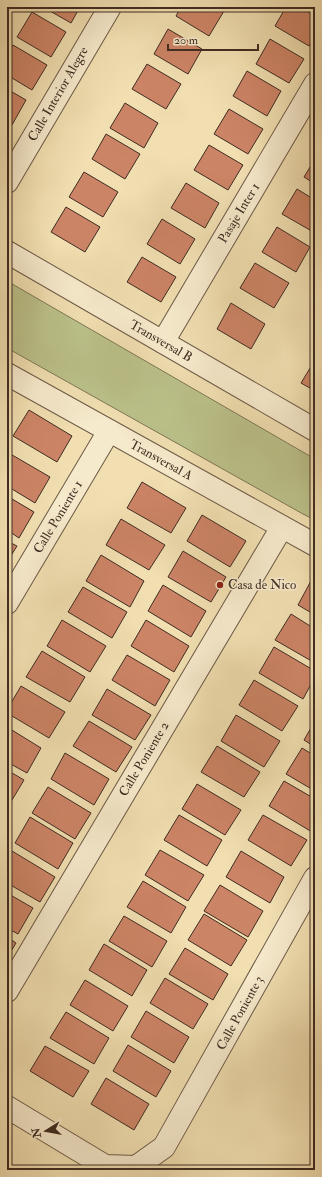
<svg xmlns="http://www.w3.org/2000/svg" width="322" height="1177" font-family="'IM FELL Double Pica',serif">
<rect width="100%" height="100%" fill="#f1dfb1"/>
<filter id="stains"><feTurbulence type="fractalNoise" baseFrequency=".005" numOctaves="4"/><feColorMatrix values="0 0 0 0 .2 0 0 0 0 .09 0 0 0 0 .02 0 0 0 .5 -.17"/></filter>
<radialGradient id="worn" r=".72"><stop offset=".6" stop-color="#630" stop-opacity="0"/><stop offset="1" stop-color="#630" stop-opacity=".3"/></radialGradient>
<polygon fill="#bbc18a" stroke="#7d7656" points="7,281 315,459 315,520 303,514 7,348"/>
<g fill="#cc8466" stroke="#3f2c22">
<polygon points="43,7 80,7 71,23"/>
<polygon points="181,7 217,7 224,11 209,36 176,16"/>
<polygon points="286,7 300,7 315,16 315,35 309,46 275,26"/>
<polygon points="32,12 66,32 51,57 17,37"/>
<polygon points="168,29 202,49 188,74 154,54"/>
<polygon points="270,39 304,59 289,83 256,64"/>
<polygon points="13,45 47,65 32,90 7,75 7,55"/>
<polygon points="147,64 181,84 166,109 132,89"/>
<polygon points="247,71 281,91 267,116 233,96"/>
<polygon points="7,89 26,100 12,125 7,123"/>
<polygon points="125,103 158,123 144,148 110,128"/>
<polygon points="229,109 263,129 248,154 214,134"/>
<polygon points="106,134 140,154 125,179 92,159"/>
<polygon points="209,145 243,165 228,190 194,170"/>
<polygon points="315,159 315,184 304,177"/>
<polygon points="84,172 118,192 103,217 69,197"/>
<polygon points="186,183 219,203 205,228 171,208"/>
<polygon points="297,189 315,200 315,233 282,214"/>
<polygon points="66,207 100,227 85,252 51,232"/>
<polygon points="162,219 195,239 180,264 147,244"/>
<polygon points="277,227 310,247 296,272 262,252"/>
<polygon points="142,257 176,277 161,302 127,282"/>
<polygon points="255,263 289,283 274,308 240,288"/>
<polygon points="231,303 265,324 251,349 217,329"/>
<polygon points="315,360 315,391 301,383"/>
<polygon points="29,410 72,436 57,462 13,436"/>
<polygon points="7,452 50,477 35,503 7,486"/>
<polygon points="142,482 186,508 171,533 127,508"/>
<polygon points="7,496 34,512 19,538 7,530"/>
<polygon points="202,515 246,541 230,567 187,541"/>
<polygon points="121,519 165,545 149,570 106,545"/>
<polygon points="7,541 17,546 7,562"/>
<polygon points="183,551 226,577 211,602 168,577"/>
<polygon points="101,555 144,581 130,607 86,581"/>
<polygon points="312,579 315,581 315,615 298,605"/>
<polygon points="163,585 206,611 191,637 148,611"/>
<polygon points="83,587 127,612 112,638 68,612"/>
<polygon points="291,614 315,629 315,663 275,640"/>
<polygon points="62,620 106,646 90,672 47,646"/>
<polygon points="146,620 189,646 174,672 131,646"/>
<polygon points="274,647 315,671 315,677 303,699 259,673"/>
<polygon points="42,651 85,677 70,702 26,677"/>
<polygon points="127,655 170,680 155,706 112,680"/>
<polygon points="254,680 298,706 282,731 239,705"/>
<polygon points="21,686 65,712 49,738 7,713 7,710"/>
<polygon points="107,689 151,715 135,740 92,715"/>
<polygon points="236,715 280,741 264,767 221,741"/>
<polygon points="89,721 132,747 116,772 73,746"/>
<polygon points="315,721 315,747 304,740"/>
<polygon points="7,727 41,748 27,773 7,762"/>
<polygon points="217,746 260,772 244,797 201,772"/>
<polygon points="302,748 315,756 315,791 286,774"/>
<polygon points="65,753 109,779 94,805 51,779"/>
<polygon points="7,770 24,780 9,805 7,804"/>
<polygon points="284,781 315,799 315,827 312,832 269,806"/>
<polygon points="197,784 241,810 225,835 182,809"/>
<polygon points="48,787 91,813 75,839 32,813"/>
<polygon points="179,815 222,840 207,866 164,840"/>
<polygon points="263,815 307,840 291,866 248,840"/>
<polygon points="30,817 73,843 58,869 15,843"/>
<polygon points="160,850 204,875 188,901 145,875"/>
<polygon points="12,851 55,877 40,902 7,883 7,859"/>
<polygon points="241,851 284,877 270,903 226,877"/>
<polygon points="143,881 186,907 171,933 127,907"/>
<polygon points="220,885 263,911 248,937 204,911"/>
<polygon points="7,893 33,908 18,934 7,928"/>
<polygon points="204,914 247,940 231,966 188,940"/>
<polygon points="124,916 167,941 152,967 109,941"/>
<polygon points="7,937 16,943 7,958"/>
<polygon points="104,944 147,970 132,996 89,970"/>
<polygon points="185,948 228,974 213,1000 169,974"/>
<polygon points="165,978 208,1004 193,1029 150,1003"/>
<polygon points="85,980 128,1006 113,1031 70,1005"/>
<polygon points="146,1011 189,1037 174,1063 131,1037"/>
<polygon points="66,1012 109,1038 94,1064 50,1038"/>
<polygon points="128,1045 171,1071 156,1097 113,1071"/>
<polygon points="45,1046 89,1071 73,1097 30,1071"/>
<polygon points="106,1078 149,1104 134,1130 91,1104"/>
</g>
<g fill="none" stroke-linecap="round" stroke-linejoin="round">
<g stroke="#6c5946" stroke-width="24">
<g id="minor">
<polyline points="7,182 110,7"/>
<polyline points="7,252 315,430"/>
<polyline points="163,342 315,84"/>
<polyline points="7,374 315,545"/>
<polyline points="7,603 109,431"/>
<polyline points="7,991 282,527"/>
<polyline points="7,1107 105,1166 136,1167 164,1147 315,878"/>
</g>
</g>
<use href="#minor" stroke="#f6eacc" stroke-width="22"/>
</g>
<circle fill="#8f2418" stroke="#f6eacc" stroke-width="1.5" cx="220" cy="585" r="4"/>
<g text-anchor="middle" dominant-baseline="central" stroke-width="3" stroke-linejoin="round" paint-order="stroke">
<g font-size="13" fill="#3f2c22" stroke="#f6eacc">
<text transform="translate(58 94) rotate(-60)">Calle Interior Alegre</text>
<text transform="translate(239 213) rotate(-59)">Pasaje Inter 1</text>
<text transform="translate(161 341) rotate(30)">Transversal B</text>
<text transform="translate(161 460) rotate(29)">Transversal A</text>
<text transform="translate(58 517) rotate(-59)">Calle Poniente 1</text>
<text transform="translate(144 759) rotate(-59)">Calle Poniente 2</text>
<text transform="translate(240 1013) rotate(-61)">Calle Poniente 3</text>
</g>
<g font-size="13" fill="#3f2c22" stroke="#f6eacc" text-anchor="start">
<text x="228" y="585">Casa de Nico</text>
</g>
</g>
<rect width="322" height="1177" fill="none" stroke="#f1dfb1" stroke-width="24"/>
<rect x="8" y="8" width="306" height="1161" fill="none" stroke="#3f2c22" stroke-width="2"/>
<rect x="12" y="12" width="298" height="1153" fill="none" stroke="#3f2c22"/>
<g transform="translate(46 1131) rotate(259)" stroke="#f6eacc" stroke-width="3" paint-order="stroke">
<path d="M0-3L7 15L0 10L-7 15Z" fill="#3f2c22"/>
<text y="-6" font-size="11" font-weight="bold" text-anchor="middle" fill="#3f2c22">N</text>
</g>
<path d="M168 44v6h90v-6" fill="none" stroke="#3f2c22" stroke-width="2"/>
<text x="174" y="44" font-size="12" fill="#3f2c22" stroke="#f6eacc" stroke-width="3" paint-order="stroke">20 m</text>
<rect width="100%" height="100%" filter="url(#stains)"/>
<rect width="100%" height="100%" fill="url(#worn)"/>
</svg>
